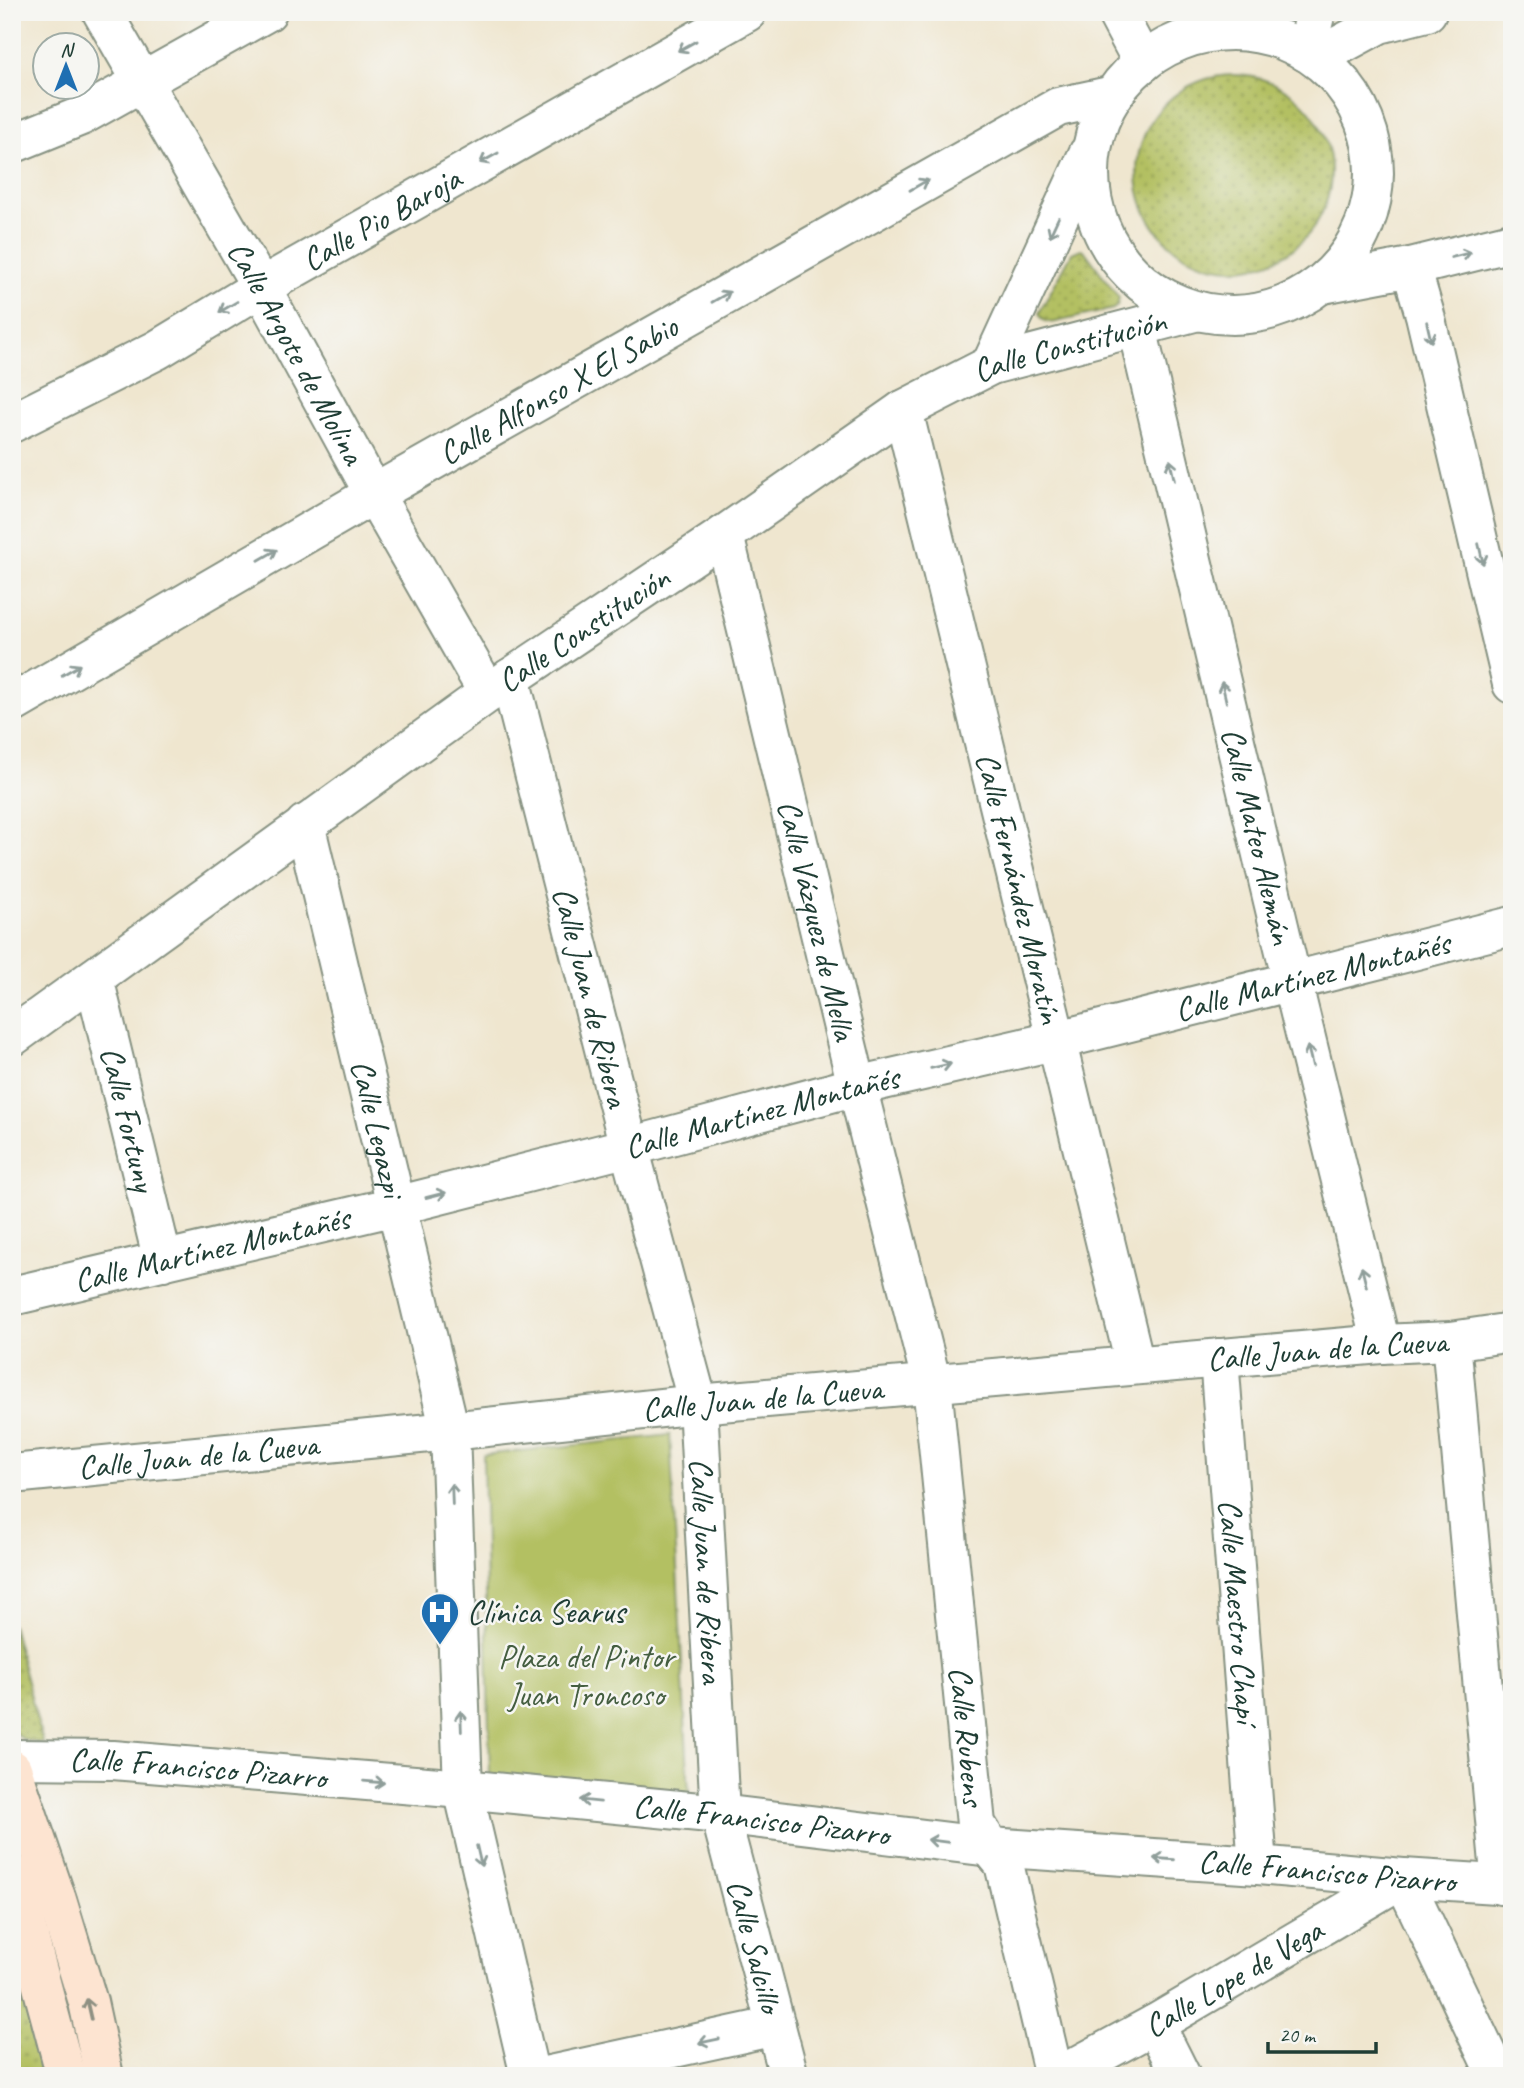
<svg xmlns="http://www.w3.org/2000/svg" width="1524" height="2088" font-family="Caveat,sans-serif">
<defs>
<pattern id="grass-dots" width="8" height="8" patternUnits="userSpaceOnUse" patternTransform="scale(1.75)"><rect width="8" height="8" fill="#b3c062"/><path d="M2 2h.1M6 6h.1" fill="none" stroke="#919d52" stroke-width="1.8" stroke-linecap="round"/></pattern>
</defs>
<rect width="100%" height="100%" fill="#f6f6f2"/>
<filter id="ink" filterUnits="userSpaceOnUse"><feTurbulence type="fractalNoise" baseFrequency=".0143" numOctaves="2"/><feDisplacementMap in="SourceGraphic" scale="14" xChannelSelector="R" yChannelSelector="G"/><feConvolveMatrix kernelMatrix="1 2 1 2 8 2 1 2 1" color-interpolation-filters="sRGB"/></filter>
<filter id="wash" filterUnits="userSpaceOnUse"><feTurbulence type="fractalNoise" baseFrequency=".00686" numOctaves="4" result="noise"/><feDisplacementMap in="SourceGraphic" scale="28" xChannelSelector="R" yChannelSelector="G"/><feGaussianBlur stdDeviation="1.57" result="paint"/><feColorMatrix in="noise" values="0 0 0 0 0 0 0 0 0 0 0 0 0 0 0 0 0 1.4 0 .05"/><feComposite in="paint" operator="in"/></filter>
<g filter="url(#wash)">
<rect width="100%" height="100%" fill="#efe6cf"/>
<g fill="url(#grass-dots)" stroke="#697e4b" stroke-width="2">
<circle cx="1234" cy="172" r="97"/>
<path d="M1081,249L1084,250L1119,298L1117,306L1113,309L1056,322C1047,324 1043,321 1039,313L1072,253Z"/>
<path d="M12,1625L43,1743C29,1742 20,1741 12,1728Z"/>
<polygon points="12,1924 50,2076 12,2076"/>
</g>
<polygon fill="#b3c062" stroke="#697e4b" stroke-width="2" points="670,1435 689,1795 490,1777 483,1455"/>
</g>
<g filter="url(#ink)">
<g fill="none" stroke-linecap="round" stroke-linejoin="round">
<g stroke="#879282" stroke-width="42">
<g id="street">
<path id="s1" d="M102,12L261,287L374,494L488,693"/>
<polyline points="1116,12 1143,63"/>
<circle cx="1232" cy="173" r="142"/>
<polyline points="1306,52 1316,12"/>
<polyline points="1316,58 1379,24 1427,12"/>
<polyline points="12,144 81,116 267,12"/>
<polyline points="1411,267 1425,315 1512,684"/>
<polyline points="1322,284 1411,267 1512,242"/>
<path id="s2" d="M1137,328L1292,981L1381,1344"/>
<polyline points="991,365 1088,154"/>
<path id="s3" d="M903,410L1135,1364"/>
<path id="s4" d="M12,423L157,350L261,287L747,12"/>
<path id="s5" d="M724,535L857,1086L932,1384L976,1824L990,1847L1004,1864L1054,2076"/>
<path id="s6" d="M510,678L629,1147L698,1404L720,1814L789,2076"/>
<path id="s7" d="M12,704L374,494L1058,107L1114,95"/>
<path id="s8" d="M305,824L450,1431L463,1789L530,2076"/>
<path id="s9" d="M94,978L163,1261"/>
<path id="s10" d="M12,1037L488,693L724,535L903,410L991,365L1198,311"/>
<path id="s11" d="M12,1296L396,1206L629,1147L857,1086L1058,1040L1512,926"/>
<polyline points="1451,1341 1501,1885"/>
<path id="s12" d="M1219,1358L1258,1865"/>
<path id="s13" d="M12,1474L450,1431L698,1404L1381,1344L1451,1341L1512,1332"/>
<path id="s14" d="M12,1759L113,1760L463,1789L720,1814L990,1847L1258,1865L1403,1878L1512,1885"/>
<polyline points="1403,1878 1497,2076"/>
<polyline points="1155,2024 1181,2076"/>
<polyline points="545,2076 776,2026"/>
<path id="s15" d="M1059,2076L1155,2024L1403,1878"/>
</g>
</g>
<g stroke="#879282" stroke-width="42">
<g id="secondary">
<polyline points="12,1769 57,1900 88,2002 104,2076"/>
<polyline points="12,1874 66,2076"/>
</g>
</g>
<use href="#street" stroke="#fff" stroke-width="38"/>
<use href="#secondary" stroke="#fde4d1" stroke-width="38"/>
</g>
<defs><path id="oneway-shaft" d="M-6 0H5M1.5-3L5.5 0L1.5 3" fill="none" stroke-width="1.6" stroke-linecap="round" stroke-linejoin="round" transform="scale(1.75)"/></defs>
<g stroke="#8f9e9a">
<use href="#oneway-shaft" transform="translate(687 46) rotate(151)"/>
<use href="#oneway-shaft" transform="translate(489 158) rotate(151)"/>
<use href="#oneway-shaft" transform="translate(919 185) rotate(-30)"/>
<use href="#oneway-shaft" transform="translate(1054 227) rotate(115)"/>
<use href="#oneway-shaft" transform="translate(1461 255) rotate(-14)"/>
<use href="#oneway-shaft" transform="translate(721 297) rotate(-30)"/>
<use href="#oneway-shaft" transform="translate(228 307) rotate(149)"/>
<use href="#oneway-shaft" transform="translate(1429 332) rotate(77)"/>
<use href="#oneway-shaft" transform="translate(1172 470) rotate(-103)"/>
<use href="#oneway-shaft" transform="translate(1481 554) rotate(77)"/>
<use href="#oneway-shaft" transform="translate(268 555) rotate(-30)"/>
<use href="#oneway-shaft" transform="translate(71 670) rotate(-30)"/>
<use href="#oneway-shaft" transform="translate(1224 692) rotate(-103)"/>
<use href="#oneway-shaft" transform="translate(1310 1056) rotate(-104)"/>
<use href="#oneway-shaft" transform="translate(941 1066) rotate(-13)"/>
<use href="#oneway-shaft" transform="translate(436 1195) rotate(-14)"/>
<use href="#oneway-shaft" transform="translate(1364 1277) rotate(-104)"/>
<use href="#oneway-shaft" transform="translate(452 1494) rotate(-92)"/>
<use href="#oneway-shaft" transform="translate(461 1721) rotate(-92)"/>
<use href="#oneway-shaft" transform="translate(374 1782) rotate(5)"/>
<use href="#oneway-shaft" transform="translate(590 1801) rotate(-174)"/>
<use href="#oneway-shaft" transform="translate(938 1841) rotate(-173)"/>
<use href="#oneway-shaft" transform="translate(479 1856) rotate(77)"/>
<use href="#oneway-shaft" transform="translate(1164 1859) rotate(-176)"/>
<use href="#oneway-shaft" transform="translate(709 2041) rotate(168)"/>
</g>
<use stroke="#8e9082" href="#oneway-shaft" transform="translate(89 2009) rotate(-103)"/>
</g>
<defs>
<g id="hospital-pin" transform="scale(2.0125)"><path d="M0 17L-7.5 6A9.5 9.5 0 1 1 7.5 6Z" fill="#1f6fb2" stroke="#f6f6f2"/><path d="M-5-5h3v3.5h4V-5h3V5h-3V1.5h-4V5h-3Z" fill="#fff"/></g>
</defs>
<g fill-rule="evenodd">
<use href="#hospital-pin" x="440" y="1612"/>
</g>
<g text-anchor="middle" dominant-baseline="central" stroke-width="5" stroke-linejoin="round" paint-order="stroke">
<g font-size="33" fill="#1f3d34" stroke="#f6f6f2">
<text stroke="none"><textPath href="#s4" startOffset="422">Calle Pio Baroja</textPath></text>
<text stroke="none"><textPath href="#s10" startOffset="1269">Calle Constitución</textPath></text>
<text stroke="none"><textPath href="#s1" startOffset="392">Calle Argote de Molina</textPath></text>
<text stroke="none"><textPath href="#s7" startOffset="630">Calle Alfonso X El Sabio</textPath></text>
<text stroke="none"><textPath href="#s10" startOffset="702">Calle Constitución</textPath></text>
<text stroke="none"><textPath href="#s2" startOffset="522">Calle Mateo Alemán</textPath></text>
<text stroke="none"><textPath href="#s3" startOffset="492">Calle Fernández Moratín</textPath></text>
<text stroke="none"><textPath href="#s5" startOffset="396">Calle Vázquez de Mella</textPath></text>
<text stroke="none"><textPath href="#s11" startOffset="1339">Calle Martínez Montañés</textPath></text>
<text stroke="none"><textPath href="#s6" startOffset="329">Calle Juan de Ribera</textPath></text>
<text stroke="none"><textPath href="#s11" startOffset="772">Calle Martínez Montañés</textPath></text>
<text stroke="none"><textPath href="#s9" startOffset="145">Calle Fortuny</textPath></text>
<text stroke="none"><textPath href="#s8" startOffset="313">Calle Legazpi</textPath></text>
<text stroke="none"><textPath href="#s11" startOffset="205">Calle Martínez Montañés</textPath></text>
<text stroke="none"><textPath href="#s13" startOffset="1321">Calle Juan de la Cueva</textPath></text>
<text stroke="none"><textPath href="#s13" startOffset="754">Calle Juan de la Cueva</textPath></text>
<text stroke="none"><textPath href="#s13" startOffset="187">Calle Juan de la Cueva</textPath></text>
<text stroke="none"><textPath href="#s6" startOffset="917">Calle Juan de Ribera</textPath></text>
<text stroke="none"><textPath href="#s12" startOffset="254">Calle Maestro Chapí</textPath></text>
<text stroke="none"><textPath href="#s5" startOffset="1228">Calle Rubens</textPath></text>
<text stroke="none"><textPath href="#s14" startOffset="186">Calle Francisco Pizarro</textPath></text>
<text stroke="none"><textPath href="#s14" startOffset="752">Calle Francisco Pizarro</textPath></text>
<text stroke="none"><textPath href="#s14" startOffset="1320">Calle Francisco Pizarro</textPath></text>
<text stroke="none"><textPath href="#s6" startOffset="1297">Calle Salcillo</textPath></text>
<text stroke="none"><textPath href="#s15" startOffset="200">Calle Lope de Vega</textPath></text>
</g>
<g font-size="33" fill="#1f3d34" stroke="#f6f6f2" text-anchor="start">
<text x="467" y="1612">Clínica Searus</text>
</g>
<g font-size="33" fill="#445e40" stroke="#f6f6f2">
<text x="586" y="1657">Plaza del Pintor<tspan x="586" dy="38">Juan Troncoso</tspan></text>
</g>
</g>
<rect width="1524" height="2088" fill="none" stroke="#f6f6f2" stroke-width="42"/>
<g transform="translate(66 66)"><circle r="33" fill="#f6f6f2" stroke="#a0aca6" stroke-width="2"/>
<path d="M0-5L12 26L0 18L-12 26Z" fill="#1f6fb2"/>
<text y="-10" font-size="19" font-weight="bold" text-anchor="middle" fill="#1f3d34">N</text>
</g>
<path d="M1268 2042v10h108v-10" fill="none" stroke="#1f3d34" stroke-width="3.5"/>
<text x="1279" y="2042" font-size="21" fill="#1f3d34" stroke="#f6f6f2" stroke-width="5" paint-order="stroke">20 m</text>
</svg>
